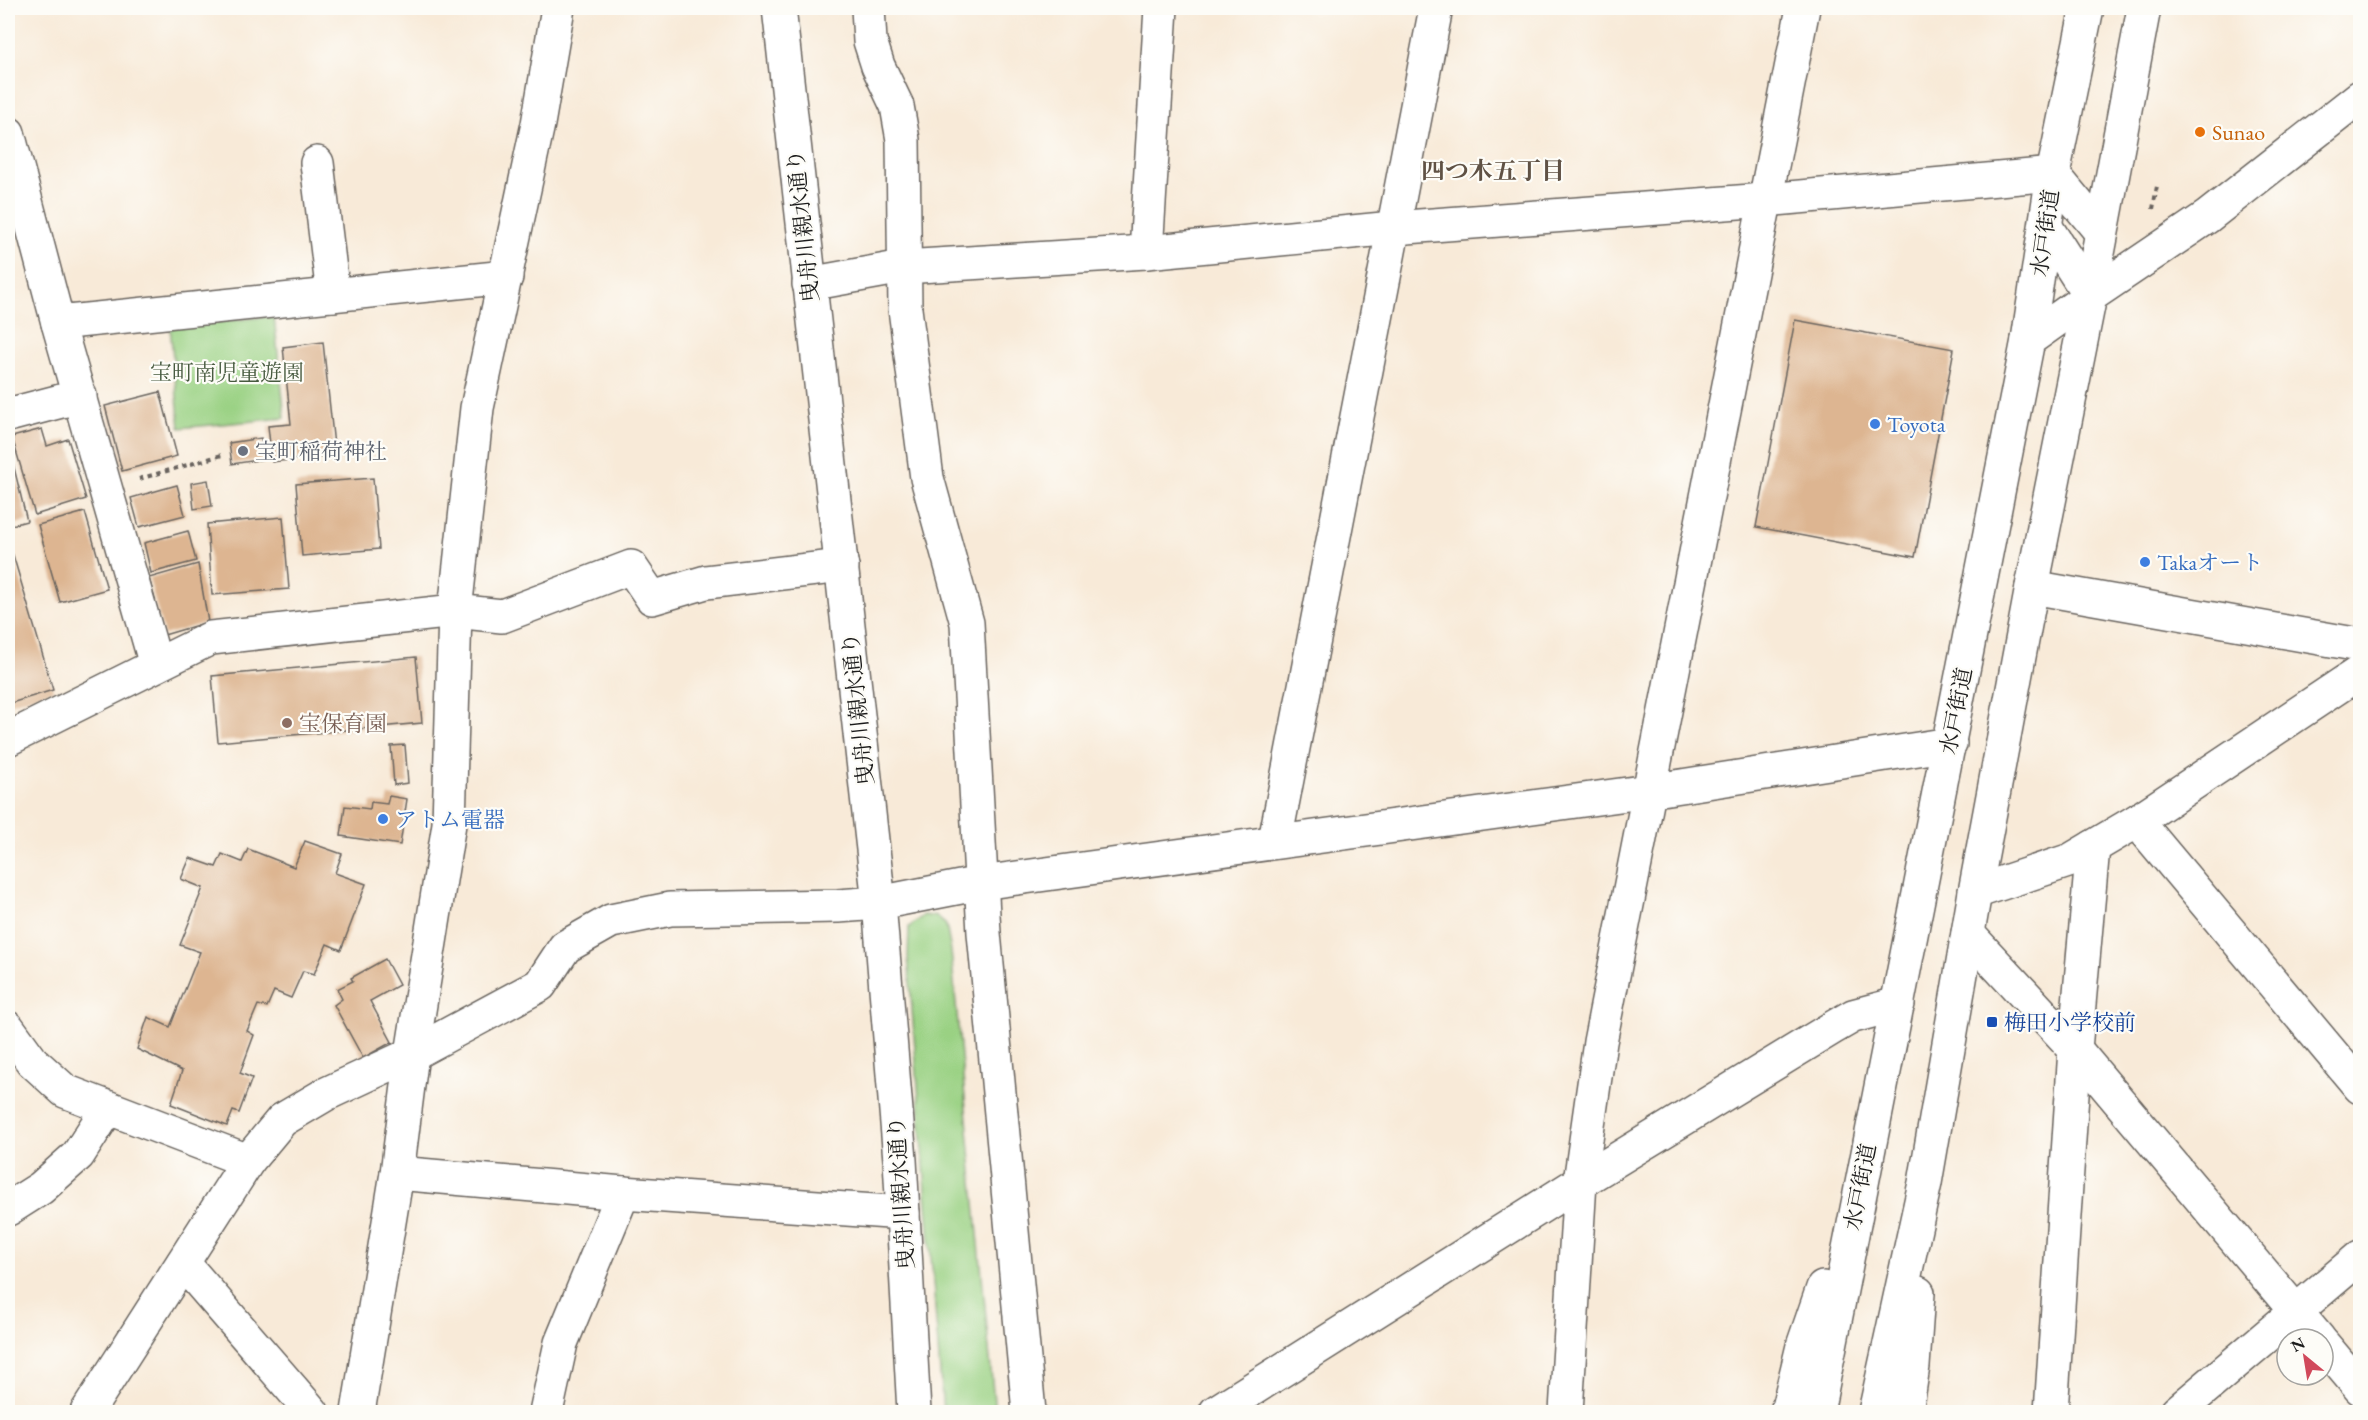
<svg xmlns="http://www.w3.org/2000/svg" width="2368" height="1420" font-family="'EB Garamond','Noto Serif JP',serif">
<rect width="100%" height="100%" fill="#fdfcf7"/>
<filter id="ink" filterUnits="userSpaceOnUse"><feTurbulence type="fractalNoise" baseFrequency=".0167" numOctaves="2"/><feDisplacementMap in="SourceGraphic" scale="12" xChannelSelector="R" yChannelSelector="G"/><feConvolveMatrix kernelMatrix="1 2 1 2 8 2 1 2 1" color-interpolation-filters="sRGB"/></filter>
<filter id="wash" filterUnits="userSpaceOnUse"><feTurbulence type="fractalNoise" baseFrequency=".008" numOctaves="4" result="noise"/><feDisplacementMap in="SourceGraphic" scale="24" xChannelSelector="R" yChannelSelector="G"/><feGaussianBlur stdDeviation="1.35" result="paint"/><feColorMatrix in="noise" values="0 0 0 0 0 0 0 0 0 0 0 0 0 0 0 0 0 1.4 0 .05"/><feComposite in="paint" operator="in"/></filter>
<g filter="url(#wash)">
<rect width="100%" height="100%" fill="#f8ead8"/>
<g fill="#9ad183" stroke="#5b7650" stroke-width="1.5">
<polygon points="274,316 285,418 180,428 170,327"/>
<polygon points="924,915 937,917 946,925 951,951 995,1412 943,1412 908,957 909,927"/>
</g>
<g id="blocks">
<g fill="#ddb591">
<polygon points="1795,320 1954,349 1915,557 1756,527"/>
<polygon points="323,342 335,455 272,462 268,426 291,424 283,347"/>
<polygon points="160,392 177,456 122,471 105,406"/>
<polygon points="42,429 47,446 68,439 86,499 35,515 12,437"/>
<polygon points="261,438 264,459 232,464 229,443"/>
<polygon points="8,443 27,521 8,526"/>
<polygon points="373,478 379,549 302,556 296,484"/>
<polygon points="208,480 212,506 194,509 191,483"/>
<polygon points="177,485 185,515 139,527 131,498"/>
<polygon points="85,512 107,589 60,602 38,525"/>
<polygon points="283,517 289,589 212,595 207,524"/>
<polygon points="188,531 196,561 151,573 144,543"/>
<polygon points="13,555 53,690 8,704 8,557"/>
<polygon points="198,564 208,622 164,635 149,578"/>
<polygon points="416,657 422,723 218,742 212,676"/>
<polygon points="405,745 408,783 394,785 391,746"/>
<polygon points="389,796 407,799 400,845 341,836 345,806 370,809 371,802 387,804"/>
<polygon points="305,841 342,854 335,873 366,884 341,950 327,944 314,974 303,971 291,998 274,991 267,1007 258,1005 247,1031 254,1035 240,1073 252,1078 239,1113 233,1111 227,1126 171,1104 182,1071 137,1049 148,1017 170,1027 200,952 180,945 203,888 181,879 190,858 216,867 222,854 242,862 248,849 294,867"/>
<polygon points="385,959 399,985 370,1001 392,1042 363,1058 334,1005 342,999 337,989 353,981 351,978"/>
</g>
</g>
</g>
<g filter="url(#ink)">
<use href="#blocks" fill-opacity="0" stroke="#69645e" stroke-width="1.5"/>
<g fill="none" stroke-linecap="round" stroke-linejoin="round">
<g stroke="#69645e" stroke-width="36">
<g id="minor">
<polyline points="779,8 879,903 900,1160 914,1412"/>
<polyline points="868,8 870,41 878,66 897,106 903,140 905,309 927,478 967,623 984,933 1029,1412"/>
<polyline points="8,133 58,323 156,665"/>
<polyline points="317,163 333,295"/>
<polyline points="1146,252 1161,8"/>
<polyline points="809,284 903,267 1146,252 1393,228 1765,200 2053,174"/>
<polyline points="2090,296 2207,217 2360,97"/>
<polyline points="58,323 506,277"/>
<polyline points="8,415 80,396"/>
<polyline points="2032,587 2360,645"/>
<polyline points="8,739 211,638 455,611 502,616 631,567 652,598 706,582 842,566"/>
<polyline points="2137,821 2360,1087"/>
<polyline points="1275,841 1436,8"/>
<polyline points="1975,892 2071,860 2137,821 2360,672"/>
<polyline points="1968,934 2075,1049 2319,1339"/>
<polyline points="8,1028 32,1061 65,1091 248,1161"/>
<polyline points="397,1173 623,1193 903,1213"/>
<polyline points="8,1209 41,1188 78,1155 108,1108"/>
<polyline points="183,1263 312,1412"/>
<polyline points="2323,1344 2360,1388"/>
<polyline points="87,1412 248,1161 282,1120 326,1094 412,1054 540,985 565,947 611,921 670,909 838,906 879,903 981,883 1649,791 1950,744"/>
<polyline points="358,1412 397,1173 412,1054 449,824 455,611 477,408 538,124 558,8"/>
<polyline points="546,1412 561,1343 623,1193"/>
<polyline points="1216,1412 1580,1182 1834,1027 1853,1016 1898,1004"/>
<polyline points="1566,1412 1580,1182 1600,1042 1803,8"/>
<polyline points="2051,1412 2075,1049 2093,847"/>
<polyline points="2177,1412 2360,1257"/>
</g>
</g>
<g stroke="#69645e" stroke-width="36">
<g id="highway">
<polyline points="2053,174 2101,232"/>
<polyline points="2028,340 2090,296 2046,227"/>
<polyline points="1787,1412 1803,1346 1823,1288"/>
<polyline points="1817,1412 2028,340 2053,174 2087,8"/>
<polyline points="1875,1412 1925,1183 1975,892 2032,587 2090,296 2144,8"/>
<polyline points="1906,1412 1913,1366 1918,1293"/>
</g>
</g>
<g stroke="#69645e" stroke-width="4" stroke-dasharray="4.5 4.5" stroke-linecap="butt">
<polyline points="2153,209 2157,186"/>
<polyline points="139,479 222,455"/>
</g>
<use href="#minor" stroke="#fff" stroke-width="33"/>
<use href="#highway" stroke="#fff" stroke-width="33"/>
</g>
</g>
<circle fill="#e8710a" stroke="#fdfcf7" stroke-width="2" cx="2200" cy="132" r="6"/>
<g fill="#3f7fe0" stroke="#fdfcf7" stroke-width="2">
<circle cx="1875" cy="424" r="6"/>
<circle cx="2145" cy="562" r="6"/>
<circle cx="383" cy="819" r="6"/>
</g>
<circle fill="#6b7280" stroke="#fdfcf7" stroke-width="2" cx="243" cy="451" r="6"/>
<circle fill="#8d6e63" stroke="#fdfcf7" stroke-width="2" cx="287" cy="723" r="6"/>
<rect fill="#1a4fb4" stroke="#fdfcf7" stroke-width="2" x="1986" y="1016" width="12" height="12" rx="3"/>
<g text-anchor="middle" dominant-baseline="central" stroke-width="4.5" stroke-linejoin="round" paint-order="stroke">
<g font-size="22" fill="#c56008" stroke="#fdfcf7" text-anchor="start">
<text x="2212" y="132">Sunao</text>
</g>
<g font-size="22" fill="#1c1c1c" stroke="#fdfcf7">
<text transform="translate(803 226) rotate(-96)">曳舟川親水通り</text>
<text transform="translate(2045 233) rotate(-82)">水戸街道</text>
<text transform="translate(858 709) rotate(-96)">曳舟川親水通り</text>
<text transform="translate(1956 711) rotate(-79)">水戸街道</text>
<text transform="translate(1860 1187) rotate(-79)">水戸街道</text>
<text transform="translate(901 1193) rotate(-94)">曳舟川親水通り</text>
</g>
<g font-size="22" fill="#485b40" stroke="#fdfcf7">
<text x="227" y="372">宝町南児童遊園</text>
</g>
<g font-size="22" fill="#366cbe" stroke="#fdfcf7" text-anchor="start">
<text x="1887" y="424">Toyota</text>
<text x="2157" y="562">Takaオート</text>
<text x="395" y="819">アトム電器</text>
</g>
<g font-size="22" fill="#5b616d" stroke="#fdfcf7" text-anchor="start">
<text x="255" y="451">宝町稲荷神社</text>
</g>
<g font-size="22" fill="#785e54" stroke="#fdfcf7" text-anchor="start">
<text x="299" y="723">宝保育園</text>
</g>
<g font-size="22" fill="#164399" stroke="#fdfcf7" text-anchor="start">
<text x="2004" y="1022">梅田小学校前</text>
</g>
<g font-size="24" font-weight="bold" fill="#605245" stroke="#fdfcf7">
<text x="1493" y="170">四つ木五丁目</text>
</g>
</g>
<rect width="2368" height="1420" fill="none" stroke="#fdfcf7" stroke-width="30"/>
<g transform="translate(2305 1357) rotate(330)"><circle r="28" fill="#fdfcf7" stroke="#a3a29f" stroke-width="1.5"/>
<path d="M0-4.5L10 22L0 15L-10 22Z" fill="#d1495b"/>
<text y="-9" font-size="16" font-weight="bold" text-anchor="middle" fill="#1c1c1c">N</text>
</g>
</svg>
